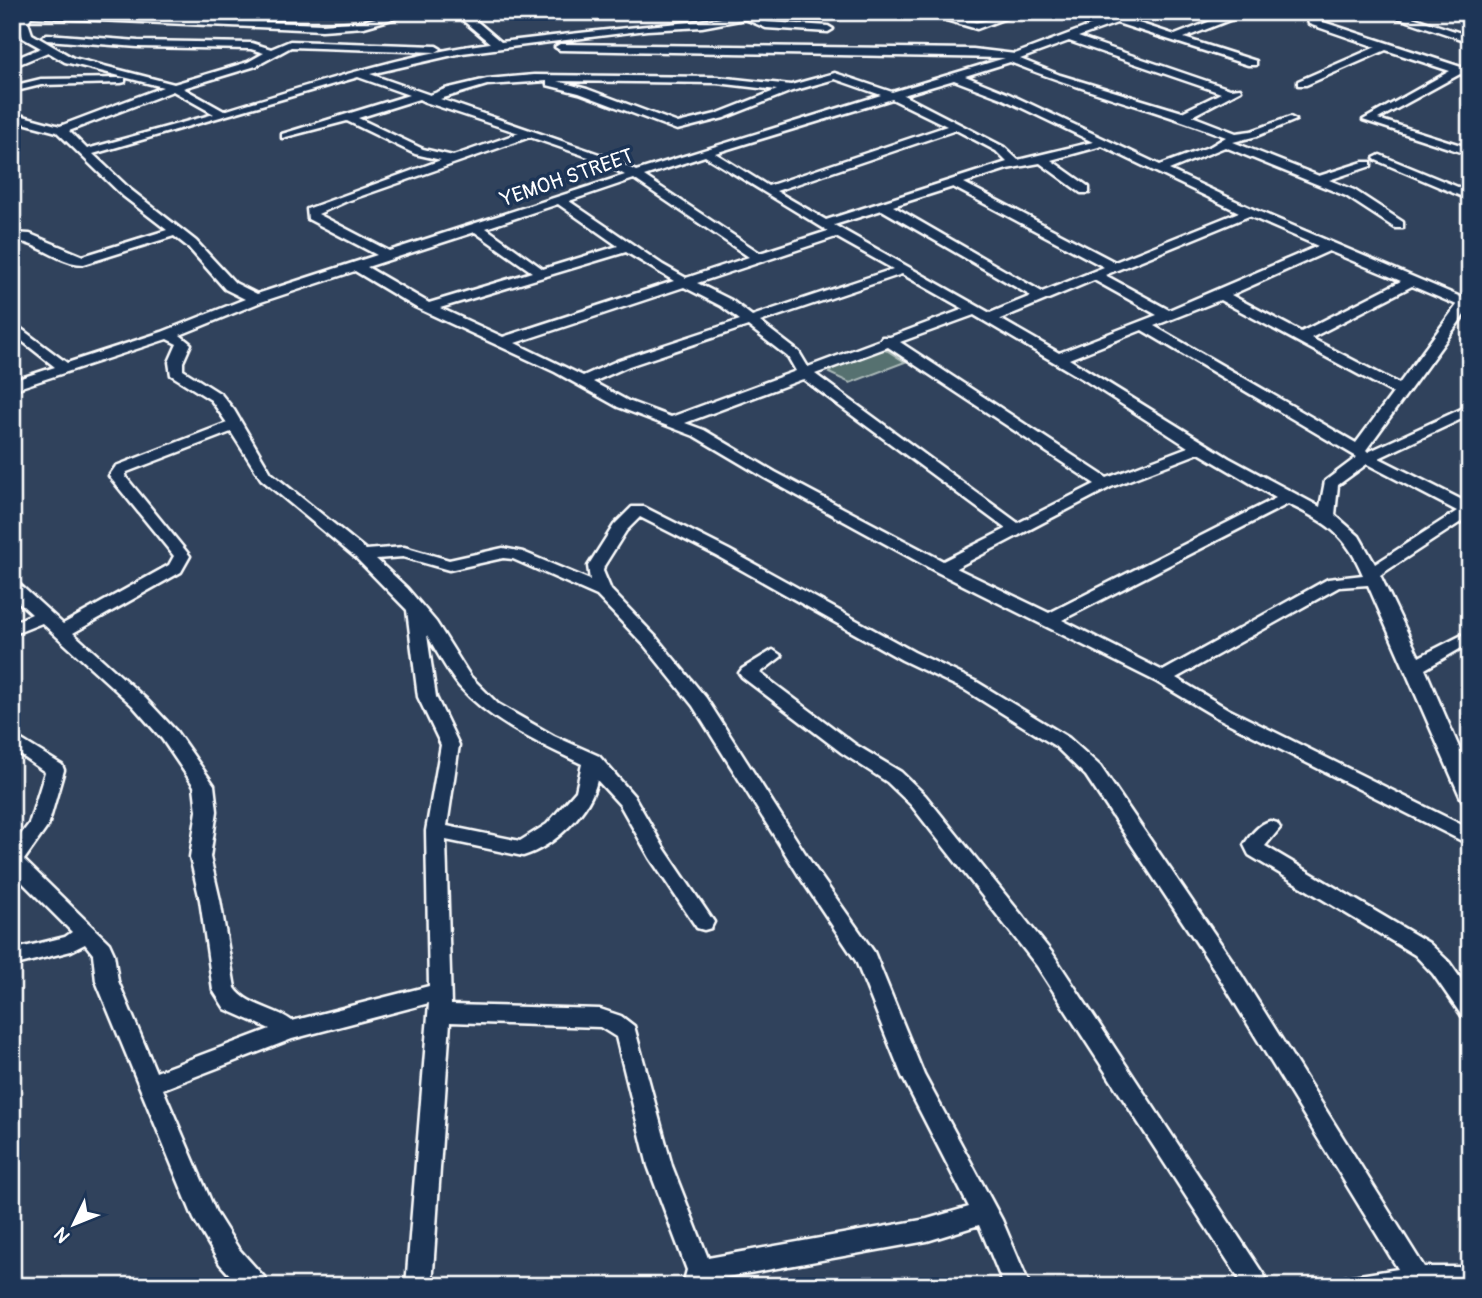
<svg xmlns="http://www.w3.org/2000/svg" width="1482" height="1298" font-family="Pangolin,sans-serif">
<rect width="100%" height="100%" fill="#30425c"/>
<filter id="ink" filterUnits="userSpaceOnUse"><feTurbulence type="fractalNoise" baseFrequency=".0143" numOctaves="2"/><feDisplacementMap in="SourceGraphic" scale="14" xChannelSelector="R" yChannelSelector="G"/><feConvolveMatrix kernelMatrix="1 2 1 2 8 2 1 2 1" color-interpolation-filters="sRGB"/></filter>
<g filter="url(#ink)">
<polygon fill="#56716f" stroke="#aab8b7" stroke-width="2" points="880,349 888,351 905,362 850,383 829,373 831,371 828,369"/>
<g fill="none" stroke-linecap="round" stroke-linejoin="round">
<g stroke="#fff" stroke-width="5">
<g id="minor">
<path d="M12,12L322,24L364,21L399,12H417L364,27L322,30L31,17L28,22L32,34L73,58L174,84L248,62L264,53L251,49L138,47L47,40L42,37L47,34L138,41L252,43L271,49L290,41L436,46L441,49L436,52L291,47L256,66L183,88L224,111C311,85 399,55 490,43L453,12L467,13L501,42C567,34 633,27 700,21C723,19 745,12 769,12L756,16L768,22L828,26L833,29L828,32L766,28L745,19L702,27L647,30L462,53L370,74L430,95L445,89L487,79L534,75L717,77L791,85L835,73L892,92L1005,58L560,50L555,47L560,44L973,49L1015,54L1092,25L1053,12C1068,12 1094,22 1103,21C1116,19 1126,12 1141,12L1126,19L1175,35L1229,14H1235V18L1184,38L1256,61V65H1248L1117,23L1078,37L1230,89L1240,88L1241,90L1192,116L1236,133L1251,131L1290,117L1296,120L1257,136L1233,142L1319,176L1363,162H1371V166L1329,180L1354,190L1403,222V228H1395L1346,196L1225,147L1169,170L1253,209L1470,301V307L1366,450L1368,452L1470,405V415L1379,458L1470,504V516L1380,575L1419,657L1470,631V643L1425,669L1470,773V803L1463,801L1460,796L1368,585L1339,587L1176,678L1228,709L1470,829V845L1216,717L1157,682L937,572L765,478L694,436L618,407L555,372L415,307L355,271L261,302L180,335L191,344L183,362V370L221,394L234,410L271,473L366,550L404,547L449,560L503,548L523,552L590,580L588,566L614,525L632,507H644L729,550L914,652L977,682L1069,738L1100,766L1232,960L1424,1267H1470V1286H1336L1340,1278L1398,1269L1216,972L1086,776L1055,746L965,690L902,660L717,556L640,517L626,531L604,566L603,571L611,590L656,637L706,698L812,864L874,952L924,1075L1002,1220L1030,1286H1004L979,1225L927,1241L716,1279L719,1286H687L684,1281L687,1270L648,1166L616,1037L600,1027L450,1022L432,1286H406L429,1003L292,1039L163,1089L216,1213L238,1248L265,1278L269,1286H240L220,1264L194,1219L96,981L93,954L85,944L71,951L12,966V950L65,937L72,932L12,872V846L29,824L45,772L12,749V734L62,765L64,770L48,826L24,860L109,943L114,954L118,981L156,1072L270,1029L225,1009L213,990L200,900L190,857L197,811L194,786L162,739L133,706L42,623L12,635V623L32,614L12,596V582L18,583L63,624L169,565L174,556L109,476L116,466L227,423L211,400L171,375L169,362L177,344L167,339L12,390V381L55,367L12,333V322L67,363L162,332L245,299L225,289L188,247L174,236L84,264C58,264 38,241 12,241V233L30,234L83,256L167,230L123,196L57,132L12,120V113L60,126L163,87L65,62L48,52L12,67V60L41,48L23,38L18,22L21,16H12ZM1069,41L1221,93L1182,112L1060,75L1020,59ZM1010,62C1081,91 1155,109 1226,137L1211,146L1160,165L1009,94L965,76ZM358,77L409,95L282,134V138L347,121L415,154L441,160L307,209L308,219L377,255L257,294L235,283L196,241L131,190L93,154ZM835,79L881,95L636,171L605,156L440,99L487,85L547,81V85L579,93L677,130L724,118L792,91ZM954,80L1001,98L1093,142L1018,160L1004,147L903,95ZM557,81L717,83L777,90L716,114L678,123L587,89ZM173,91L214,114L87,149L69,131ZM419,99L425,102L519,133L453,156L423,149L358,118ZM892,99L947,126L768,186L715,153ZM956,130L996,151L1007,162L826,220L776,191ZM530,137L597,160L625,175L389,251L318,214L347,201ZM1102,146L1239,212L1115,262L964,183L1007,169L1040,163L1081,193H1089V187L1051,160ZM705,156L828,231L760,253L644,176ZM634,179L749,257L686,278L663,265L569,201ZM953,187L1104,267L1042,292L893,206ZM558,204L618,246L543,269L486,228ZM882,210L1031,296L990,313L834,225ZM1249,216L1318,246L1169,310L1105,275ZM475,232L532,272L429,303L367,267ZM836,237L893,269L752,316L731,300L697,283ZM1329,251L1401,281L1301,332L1231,295ZM626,252L674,281L503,337L440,308ZM902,274L964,309L890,337H882L880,340L808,367L799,352L760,322ZM1094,280L1157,315L1059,353L1000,319ZM1412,286L1457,305L1399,384L1311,338ZM684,287L721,306L740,320L619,360L583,376L515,343ZM1220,300L1393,393L1356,443L1154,326ZM974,315L1086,381L1188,447L1107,478L900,342ZM748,326L788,357L796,371L671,417L628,401L593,382L629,366ZM1142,330L1357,457L1325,481L1320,507L1229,458L1069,359ZM888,347L1095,484L1018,523L815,374ZM803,379L1006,529L943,561L775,472L704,430L685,423ZM231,432L261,479L356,558L407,610L418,697L441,745L426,831L429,986L292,1021C275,1008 247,1006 235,988L220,900L210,857L217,811L214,785L176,731L145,698L73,633L181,572L190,556L125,476L127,472ZM1199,453L1276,498L1049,613L956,568L1111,487ZM1367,464L1457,511L1375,564L1359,536L1335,515L1338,485ZM1288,504C1326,522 1346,534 1363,575L1328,579L1163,671L1062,620ZM403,557L449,570L503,558L513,559L597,596L644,645L693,706L798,874L856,961L902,1076L969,1207L927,1219L708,1258L672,1166L634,1026L621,1016L600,1009L451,1005L446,840L523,856C554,847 591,811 597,780L620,805L650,858L697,928L704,930L711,928L714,922L664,848L634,796L599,756L554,736L498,704L470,676L436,622L407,588L376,559ZM427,635C437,652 447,671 459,686C492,723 538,743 582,764L576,791L547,824L520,841L447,826L459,745L436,697Z"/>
<path d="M919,12C939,12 955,20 974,22C985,24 1005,12 1022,12L977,29Z"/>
<polygon points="1313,12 1326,12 1317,20 1470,70 1470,77 1460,74 1378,119 1470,148 1470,155 1363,120 1450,71 1386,50 1306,85 1298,85 1298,81 1376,47 1309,24 1307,17"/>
<polygon points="1381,12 1397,12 1470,36 1470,42"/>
<polygon points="125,78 125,82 121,83 41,85 12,92 12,86 41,79"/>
<polygon points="1380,155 1470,192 1470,200 1376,160 1374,158"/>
<polygon points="773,650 782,656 760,673 856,745 901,772 925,795 1053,954 1271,1286 1244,1286 1037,966 911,805 887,782 842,753 742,677 739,673 742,669"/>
<path d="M1270,821L1277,823L1280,828L1265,846L1429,943L1449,962L1470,992V1019L1462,1016L1433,974L1415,955L1249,855L1244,845C1250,835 1259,824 1270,821Z"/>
</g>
</g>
<use href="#minor" fill="#1d3557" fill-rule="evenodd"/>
</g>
</g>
<g text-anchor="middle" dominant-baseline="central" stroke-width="7" stroke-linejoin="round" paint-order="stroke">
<g font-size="21" fill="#fff" stroke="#1d3557">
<text transform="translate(567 178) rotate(-19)">YEMOH STREET</text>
</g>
</g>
<rect width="1482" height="1298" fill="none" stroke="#1d3557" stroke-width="42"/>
<rect x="21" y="21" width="1440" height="1256" fill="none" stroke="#fff" stroke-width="2.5" filter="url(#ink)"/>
<g transform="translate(74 1224) rotate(227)" stroke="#1d3557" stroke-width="5" paint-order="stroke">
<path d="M0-5L12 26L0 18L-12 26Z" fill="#ffffff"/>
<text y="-10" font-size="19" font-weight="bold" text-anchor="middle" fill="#ffffff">N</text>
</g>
</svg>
